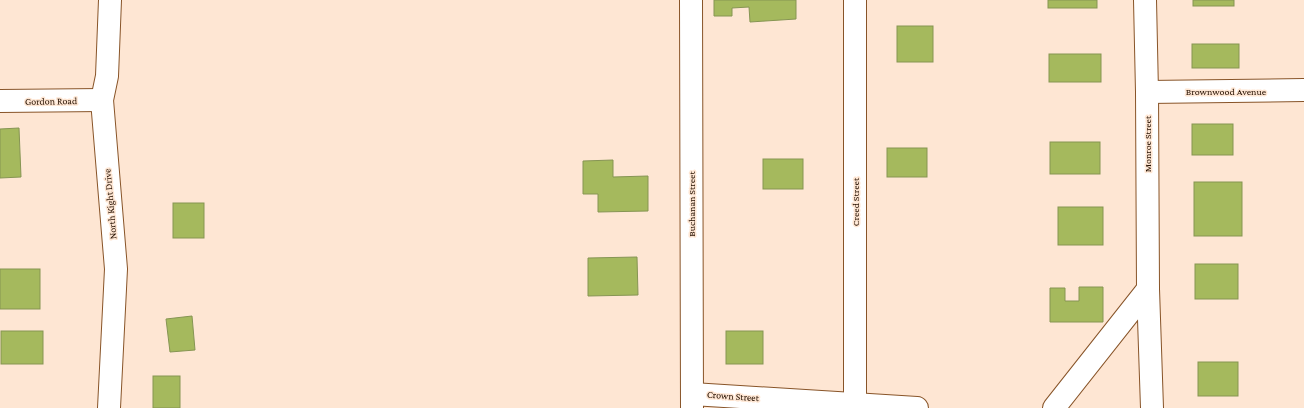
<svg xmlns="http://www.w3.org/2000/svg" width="1304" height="408" font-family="'Crimson Pro',serif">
<rect width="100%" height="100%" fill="#fee6d3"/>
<g fill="#a5b95d" stroke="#869553">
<polygon points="714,0 796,0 796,19 750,22 749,7 732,8 732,16 714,16"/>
<rect x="1048" y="0" width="49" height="8"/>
<rect x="1193" y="0" width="41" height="6"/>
<rect x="897" y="26" width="36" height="36"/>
<rect x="1192" y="44" width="47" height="24"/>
<rect x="1049" y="54" width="52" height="28"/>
<rect x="1192" y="124" width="41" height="31"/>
<polygon points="19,128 21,177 0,178 0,129"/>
<rect x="1050" y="142" width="50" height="32"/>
<rect x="887" y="148" width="40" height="29"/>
<rect x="763" y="159" width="40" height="30"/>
<polygon points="613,160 613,177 648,176 648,211 598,212 598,194 583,194 583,161"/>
<rect x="1194" y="182" width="48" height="54"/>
<rect x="173" y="203" width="31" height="35"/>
<rect x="1058" y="207" width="45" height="38"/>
<polygon points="637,257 638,295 588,296 588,258"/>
<rect x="1195" y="264" width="43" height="35"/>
<rect x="0" y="269" width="40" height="40"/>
<polygon points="1079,287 1103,287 1103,322 1050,322 1050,288 1065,288 1065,301 1079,301"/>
<polygon points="192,316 195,350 170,352 166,319"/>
<rect x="1" y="331" width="42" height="33"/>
<rect x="726" y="331" width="37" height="33"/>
<rect x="1198" y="362" width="40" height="34"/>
<rect x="153" y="376" width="27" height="32"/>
</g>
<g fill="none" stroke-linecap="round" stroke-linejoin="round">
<g stroke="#885428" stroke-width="24">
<g id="street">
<polyline points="691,0 692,408"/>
<polyline points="855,0 855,404"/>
<polyline points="1145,0 1147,92 1148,289 1152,408"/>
<polyline points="1147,92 1304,90"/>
<polyline points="0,101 102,100"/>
<polyline points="692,394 917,408"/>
<polyline points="109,408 116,269 102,100 107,76 110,0"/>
<polyline points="1054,408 1148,289"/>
</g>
</g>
<use href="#street" stroke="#fff" stroke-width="22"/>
</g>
<g text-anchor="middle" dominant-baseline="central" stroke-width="3" stroke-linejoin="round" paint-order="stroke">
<g font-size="10" fill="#251001" stroke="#fee6d3">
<text x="1226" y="91">Brownwood Avenue</text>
<text transform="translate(51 101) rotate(-1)">Gordon Road</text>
<text transform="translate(1147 144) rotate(-90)">Monroe Street</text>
<text transform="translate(855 202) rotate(-90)">Creed Street</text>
<text transform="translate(110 204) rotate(-95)">North Kight Drive</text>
<text transform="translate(691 204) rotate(-90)">Buchanan Street</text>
<text transform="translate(733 396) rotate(4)">Crown Street</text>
</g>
</g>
</svg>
